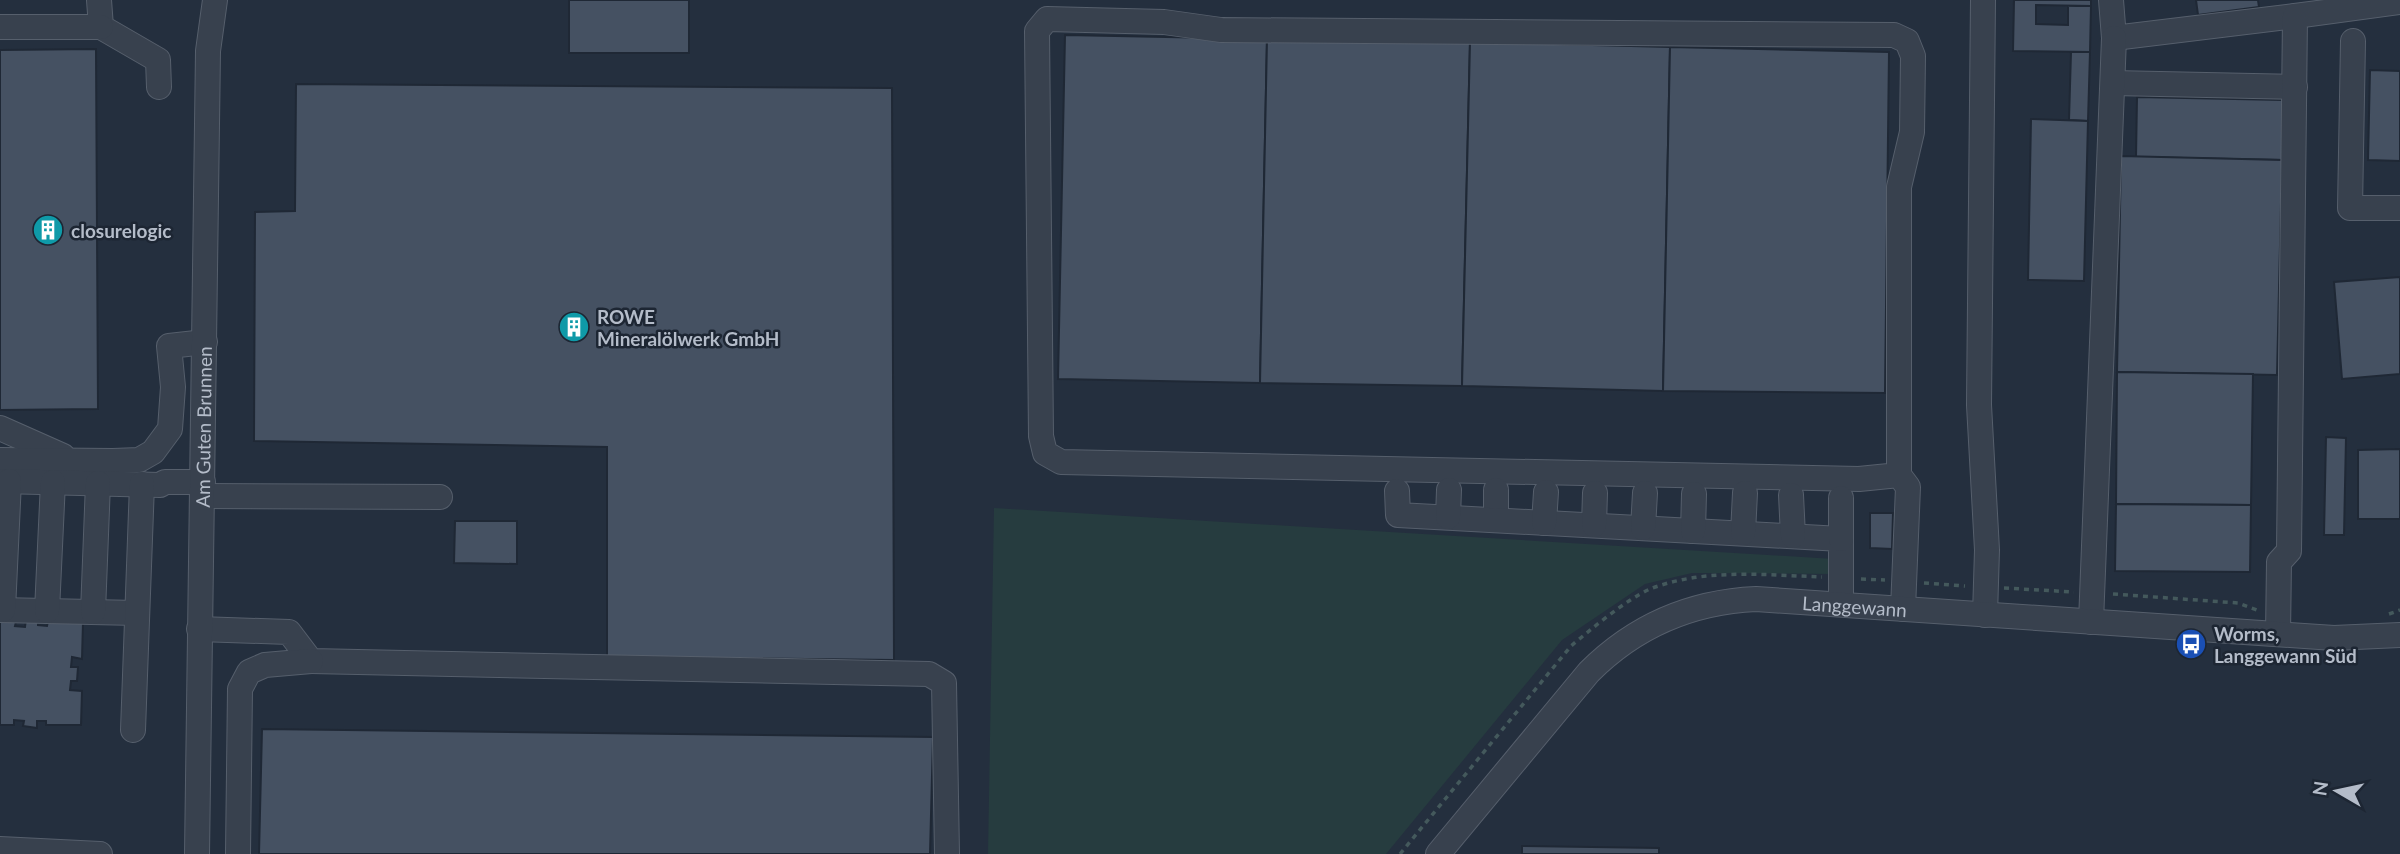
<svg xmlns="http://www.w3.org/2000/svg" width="2400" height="854" font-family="Lato,sans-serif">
<rect width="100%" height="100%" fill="#242f3e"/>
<polygon fill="#263c3f" points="994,508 1834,559 1834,574 1692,573 1645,584 1562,640 1386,854 988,854"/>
<g fill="#455162" stroke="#1f2835" stroke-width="2">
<rect x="569" y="0" width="120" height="53"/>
<polygon points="2014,0 2091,0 2091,6 2036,5 2036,24 2068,25 2068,6 2091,6 2090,52 2013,51"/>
<polygon points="2196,0 2258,0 2259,7 2198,15"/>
<polygon points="1065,35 1267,39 1260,383 1058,379"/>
<polygon points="1267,39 1470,42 1462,386 1260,383"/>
<polygon points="1470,42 1670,47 1663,391 1462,386"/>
<polygon points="1670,47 1889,52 1885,393 1663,391"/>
<polygon points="96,49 98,409 0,410 0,50"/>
<polygon points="2071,52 2090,52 2088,121 2069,120"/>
<polygon points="2370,70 2400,71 2400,161 2368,160"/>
<polygon points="296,84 892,88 894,660 607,657 607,447 254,441 255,212 295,211"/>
<polygon points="2137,97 2283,100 2282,160 2136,157"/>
<polygon points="2031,119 2088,121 2084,281 2028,280"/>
<polygon points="2121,156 2282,160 2277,375 2117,372"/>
<polygon points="2400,277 2400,374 2342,379 2334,282"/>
<polygon points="2117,372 2253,374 2251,505 2116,504"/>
<polygon points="2326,437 2346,438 2344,535 2324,535"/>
<polygon points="2400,449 2400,519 2358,519 2358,450"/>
<polygon points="2116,504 2251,505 2250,572 2115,571"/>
<polygon points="1870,513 1893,513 1892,549 1870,548"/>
<polygon points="455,521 517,521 517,564 454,563"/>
<polygon points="26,619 38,620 38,625 47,626 48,621 83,622 82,659 72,657 71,667 78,667 77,681 71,681 70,690 82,691 81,725 46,725 46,721 37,721 37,728 23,726 24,721 14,720 14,725 0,725 0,621 16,622 15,626 25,627"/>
<polygon points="262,729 933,737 930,854 259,854"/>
<polygon points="1522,846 1659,848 1659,854 1522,854"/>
</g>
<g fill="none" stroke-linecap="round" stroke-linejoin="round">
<g stroke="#565f6c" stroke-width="26">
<g id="minor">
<polyline points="99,0 101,27 158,60 159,87"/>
<polyline points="1983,0 1979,405 1987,550 1985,615"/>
<polyline points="2111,0 2114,38 2295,16"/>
<polyline points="0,27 101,27"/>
<polyline points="2353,41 2350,208 2400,208"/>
<polyline points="2113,83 2295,87"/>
<polyline points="0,428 63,456"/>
<polyline points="0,460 113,461 139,460 153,452 170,429 173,387 169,346 205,342"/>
<polyline points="1899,475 1899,187 1912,132 1913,56 1907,41 1894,35 1221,30 1164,22 1047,19 1037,31 1041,436 1045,453 1061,462 1859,479 1899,475 1908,487 1903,609"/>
<polyline points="0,481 160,485 165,482 203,482"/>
<polyline points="1496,490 1496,520"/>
<polyline points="1397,491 1398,515 1841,539 1841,604"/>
<polyline points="1791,495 1793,536"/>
<polyline points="202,496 440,497"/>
<polyline points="1448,517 1449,490"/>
<polyline points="1544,523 1546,492"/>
<polyline points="1594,525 1595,493"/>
<polyline points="1643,528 1645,493"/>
<polyline points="1693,531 1694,494"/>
<polyline points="1743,533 1745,493"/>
<polyline points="1841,539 1841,498"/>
<polyline points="0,610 137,613"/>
<polyline points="3,610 9,481"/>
<polyline points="47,611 53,482"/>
<polyline points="93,612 98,483"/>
<polyline points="2091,622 2114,38"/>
<polyline points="199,629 289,632 311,661 929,674 944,683 947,854"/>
<polyline points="2278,634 2279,562 2289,551 2295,16 2400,2"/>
<polyline points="133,730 142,484"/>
<polyline points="0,849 100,854"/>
<path id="s1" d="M197,854L208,51L215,0"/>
<polyline points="238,854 240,689 249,672 265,665 311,661"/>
<path id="s2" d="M1438,854L1589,672C1635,626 1690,602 1756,599L2334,638L2400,635"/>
</g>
</g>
<g stroke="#44595c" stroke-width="3.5" stroke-dasharray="5 5" stroke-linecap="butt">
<polyline points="1861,579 1885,580"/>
<polyline points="1924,583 1965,586"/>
<polyline points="2004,588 2074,592"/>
<polyline points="2113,594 2238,603 2257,610"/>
<polyline points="2389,614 2400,610"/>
<path d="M1400,854L1571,646C1590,630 1627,599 1650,589C1704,568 1766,575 1822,577"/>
</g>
<use href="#minor" stroke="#38414e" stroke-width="24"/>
</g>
<defs>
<g id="building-disc" transform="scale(1.575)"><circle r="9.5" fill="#0f9aa8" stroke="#1d2633"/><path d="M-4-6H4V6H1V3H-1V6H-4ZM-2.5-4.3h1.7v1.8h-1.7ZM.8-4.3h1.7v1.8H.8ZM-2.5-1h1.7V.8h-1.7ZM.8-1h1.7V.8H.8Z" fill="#fff"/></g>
<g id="bus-disc" transform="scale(1.575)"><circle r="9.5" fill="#1a4fb4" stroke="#1d2633"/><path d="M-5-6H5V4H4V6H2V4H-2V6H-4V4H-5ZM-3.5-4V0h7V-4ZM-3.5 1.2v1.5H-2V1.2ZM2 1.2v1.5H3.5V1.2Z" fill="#fff"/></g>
</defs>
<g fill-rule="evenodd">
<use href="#building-disc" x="48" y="230"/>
<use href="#building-disc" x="574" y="327"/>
<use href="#bus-disc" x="2191" y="644"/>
</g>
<g text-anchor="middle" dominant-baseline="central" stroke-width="5" stroke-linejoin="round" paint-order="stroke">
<g font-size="19" font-weight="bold" fill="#b4bcc9" stroke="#1d2633" text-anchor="start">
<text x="71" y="230">closurelogic</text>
<text x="597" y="316">ROWE<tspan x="597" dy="22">Mineralölwerk GmbH</tspan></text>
<text x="2214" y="633">Worms,<tspan x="2214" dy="22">Langgewann Süd</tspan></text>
</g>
<g font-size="19" fill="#b4bcc9" stroke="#1d2633">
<text stroke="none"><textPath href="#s1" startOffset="427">Am Guten Brunnen</textPath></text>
<text stroke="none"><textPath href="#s2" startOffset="522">Langgewann</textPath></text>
</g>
</g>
<g transform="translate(2337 791) rotate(279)" stroke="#1d2633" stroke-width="5" paint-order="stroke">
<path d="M0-5L12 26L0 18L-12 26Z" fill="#b4bcc9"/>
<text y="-10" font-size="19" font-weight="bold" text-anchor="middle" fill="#b4bcc9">N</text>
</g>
</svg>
